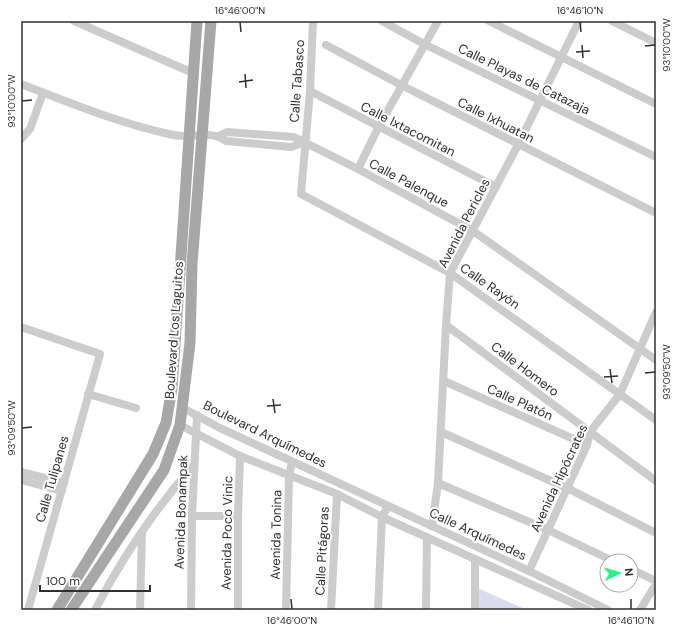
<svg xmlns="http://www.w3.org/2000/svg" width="677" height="631" font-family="'DM Sans',sans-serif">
<rect width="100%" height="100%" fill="#fff"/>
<polygon fill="#dbdbed" points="475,587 527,610 475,610"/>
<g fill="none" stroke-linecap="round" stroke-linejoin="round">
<g stroke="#ccc" stroke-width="8">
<polyline points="74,21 193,73"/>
<polyline points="313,21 310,91 301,194 450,273 656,420"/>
<polyline points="382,21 424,44 656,157"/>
<polyline points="489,21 656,104"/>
<polyline points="612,21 656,43"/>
<polyline points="326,45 401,85 656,213"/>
<path d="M21,84C70,103 121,124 173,135C192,139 210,129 226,141L291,147L305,142"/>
<polyline points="310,91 496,187"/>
<polyline points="219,136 227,132 294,137 358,169 473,231 656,360"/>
<polyline points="21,139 30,129 43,93"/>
<polyline points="358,169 378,128 438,21"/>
<polyline points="446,325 656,481"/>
<polyline points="21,327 100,354 28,610"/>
<polyline points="444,381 587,445"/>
<polyline points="88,394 136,408"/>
<polyline points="183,408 220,428 529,571 608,610"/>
<polyline points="180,425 240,456 337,494 382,517 588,610"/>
<polyline points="441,432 567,488 656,533"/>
<polyline points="21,472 64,483"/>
<polyline points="21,480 62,491"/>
<polyline points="438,483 548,530 613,561"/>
<polyline points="192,516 238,516"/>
<polyline points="432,526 438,483 446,325 450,273 518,145 579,21"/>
<polyline points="631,569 656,581"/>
<polyline points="529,571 587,445 590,432 620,394 656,312"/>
<path d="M95,610C122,558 154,510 193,466"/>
<polyline points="140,610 142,532"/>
<polyline points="191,610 192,516 197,415"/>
<polyline points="238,610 238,516 240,456"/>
<polyline points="286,610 289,476 292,462"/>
<polyline points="331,610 337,494"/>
<polyline points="378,610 382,517 388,506"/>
<polyline points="426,610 427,537"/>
<polyline points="475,610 475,559"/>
<polyline points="640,610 656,584"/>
</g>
<g stroke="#a7a7a7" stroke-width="11">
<polyline points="57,610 153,454 166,423 172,388 197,21"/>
<polyline points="71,610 164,470 180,425 190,343 192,264 211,21"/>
</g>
</g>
<path fill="none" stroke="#2f2f2f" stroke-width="1.5" d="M240,22L241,32M580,22L581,32M582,45L583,58M645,46L655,45M576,52L590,51M245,74L246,88M239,82L253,80M22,101L32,100M610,369L612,383M645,373L655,372M604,377L618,376M273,399L275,413M267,406L281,405M22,428L32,427M291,599L292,609M631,599V609"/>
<g text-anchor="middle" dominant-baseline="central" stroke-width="4" stroke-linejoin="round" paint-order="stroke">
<g font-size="13" fill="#2f2f2f" stroke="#fff">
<text transform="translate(524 79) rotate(26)">Calle Playas de Catazaja</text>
<text transform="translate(297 81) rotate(-86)">Calle Tabasco</text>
<text transform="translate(496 120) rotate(27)">Calle Ixhuatan</text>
<text transform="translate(408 129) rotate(27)">Calle Ixtacomitan</text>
<text transform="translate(409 183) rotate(28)">Calle Palenque</text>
<text transform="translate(464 223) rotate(-63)">Avenida Pericles</text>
<text transform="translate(490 286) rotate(35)">Calle Rayón</text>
<text transform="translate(174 330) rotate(-86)">Boulevard Los Laguitos</text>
<text transform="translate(525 369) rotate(37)">Calle Homero</text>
<text transform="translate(520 402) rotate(24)">Calle Platón</text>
<text transform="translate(265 434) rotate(26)">Boulevard Arquímedes</text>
<text transform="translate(559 478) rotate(-65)">Avenida Hipócrates</text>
<text transform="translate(52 479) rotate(-74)">Calle Tulipanes</text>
<text transform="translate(181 512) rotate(-88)">Avenida Bonampak</text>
<text transform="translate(227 533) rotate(-89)">Avenida Poco Vinic</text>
<text transform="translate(478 534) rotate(25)">Calle Arquímedes</text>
<text transform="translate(276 535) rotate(-89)">Avenida Tonina</text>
<text transform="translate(322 551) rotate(-87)">Calle Pitágoras</text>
</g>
</g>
<rect width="677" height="631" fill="none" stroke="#ffffff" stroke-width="44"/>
<g transform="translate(619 573) rotate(85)"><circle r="19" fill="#ffffff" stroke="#acacac"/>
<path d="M0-3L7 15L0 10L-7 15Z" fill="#20f682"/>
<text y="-6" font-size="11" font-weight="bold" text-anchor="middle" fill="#2f2f2f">N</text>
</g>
<path d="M40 585v6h110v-6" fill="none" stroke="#2f2f2f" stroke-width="2"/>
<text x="46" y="585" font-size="12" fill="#2f2f2f" stroke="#ffffff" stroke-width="3" paint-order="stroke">100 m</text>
<rect x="22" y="22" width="633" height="587" fill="none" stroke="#2f2f2f" stroke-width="1.5"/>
<g font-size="10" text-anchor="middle" fill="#2f2f2f">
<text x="240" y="14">16°46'00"N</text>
<text x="580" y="14">16°46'10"N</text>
<text transform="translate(666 45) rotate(-90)" y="4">93°10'00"W</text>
<text transform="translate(11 101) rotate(-90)" y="4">93°10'00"W</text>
<text transform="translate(666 372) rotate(-90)" y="4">93°09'50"W</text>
<text transform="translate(11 428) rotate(-90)" y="4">93°09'50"W</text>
<text x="292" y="624">16°46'00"N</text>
<text x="631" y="624">16°46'10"N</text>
</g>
</svg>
